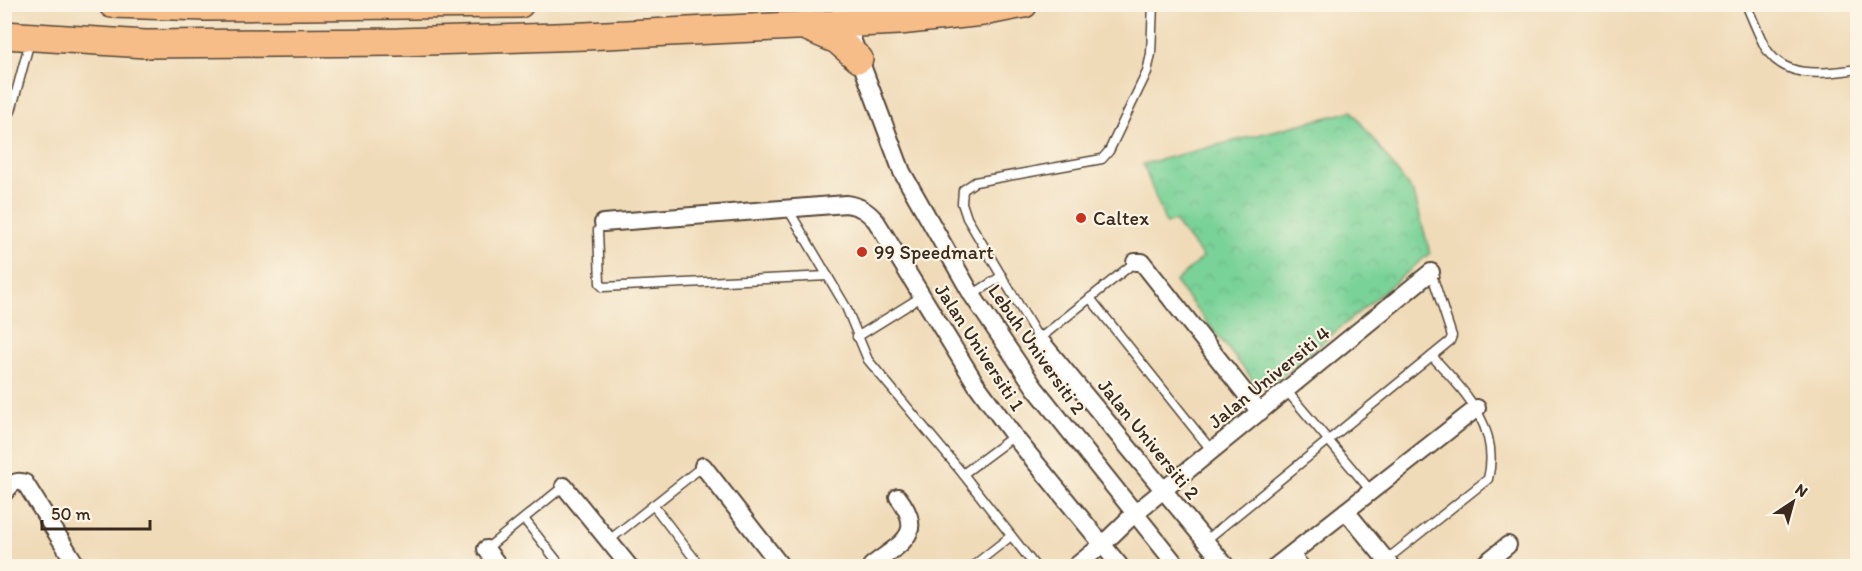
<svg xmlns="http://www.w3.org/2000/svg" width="1862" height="571" font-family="Itim,sans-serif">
<defs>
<pattern id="park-crowns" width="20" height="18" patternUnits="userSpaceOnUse" patternTransform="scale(1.5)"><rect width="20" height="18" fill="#79d297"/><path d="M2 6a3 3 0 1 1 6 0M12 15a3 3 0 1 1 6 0" fill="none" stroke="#6ab482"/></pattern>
</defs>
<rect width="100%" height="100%" fill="#fcf5e5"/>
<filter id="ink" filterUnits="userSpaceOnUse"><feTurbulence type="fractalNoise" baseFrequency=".0167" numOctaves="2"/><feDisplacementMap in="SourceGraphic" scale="12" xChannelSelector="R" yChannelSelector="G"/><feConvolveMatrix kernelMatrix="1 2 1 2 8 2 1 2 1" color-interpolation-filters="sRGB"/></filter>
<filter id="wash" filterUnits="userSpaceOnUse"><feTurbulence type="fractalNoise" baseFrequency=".008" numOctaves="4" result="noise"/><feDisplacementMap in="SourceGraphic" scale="24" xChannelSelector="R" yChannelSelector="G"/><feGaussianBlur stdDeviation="1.35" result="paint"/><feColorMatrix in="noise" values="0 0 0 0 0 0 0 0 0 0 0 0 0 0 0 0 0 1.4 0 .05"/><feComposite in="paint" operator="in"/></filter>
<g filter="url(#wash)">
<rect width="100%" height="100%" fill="#f0dbb9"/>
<polygon fill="url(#park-crowns)" stroke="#5a7e5a" stroke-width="1.5" points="1352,111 1414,194 1430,253 1269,387 1257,385 1175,282 1203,257 1174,221 1166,224 1143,164"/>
</g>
<g filter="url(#ink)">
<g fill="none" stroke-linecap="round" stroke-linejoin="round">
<g stroke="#564535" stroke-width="11">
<g id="service">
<path d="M1746,4C1752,18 1758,33 1765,47C1785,81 1825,73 1858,69"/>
<polyline points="4,122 11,111 30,41"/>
<polyline points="788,209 846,307 868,360 963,474 1035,566"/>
<polyline points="603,223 598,230 600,283 603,287 828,276"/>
<polyline points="1135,262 1039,339 967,218 962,203 963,190 975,182 1102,159 1109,151 1147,72 1151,54 1153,4"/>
<polyline points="972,295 1002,276"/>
<polyline points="1090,298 1212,451"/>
<polyline points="857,337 921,297"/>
<polyline points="1286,390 1371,491"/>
<polyline points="963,474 1014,436"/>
<polyline points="653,505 700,566"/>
<polyline points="524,519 561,566"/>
<polyline points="608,541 703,466"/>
<polyline points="1205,541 1450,341 1452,336 1431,272"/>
<polyline points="486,549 564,486"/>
<polyline points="1294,552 1306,566"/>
<path d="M1386,560L1488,479C1501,427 1464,391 1432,356"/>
<polyline points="973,566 1011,536"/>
</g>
</g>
<g stroke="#564535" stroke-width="20">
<g id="minor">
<polyline points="839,4 902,172 972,295 1035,388 1177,566"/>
<path d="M603,223L846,204C860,206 867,211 876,221L976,384L1014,436L1120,566"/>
<polyline points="1135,262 1142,262 1260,412"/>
<polyline points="1039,339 1226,566"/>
<polyline points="703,466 781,566"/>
<polyline points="564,486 629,566"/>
<path d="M4,493C11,485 15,479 25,483L77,566"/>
<polyline points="1346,511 1391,566"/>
<polyline points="486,549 499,566"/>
<path d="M871,566C900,543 927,535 898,497"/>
<polyline points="1076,566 1102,545 1134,514 1431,272"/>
<polyline points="1276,566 1477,408"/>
<polyline points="1482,566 1508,545"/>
</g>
</g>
<g stroke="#564535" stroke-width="30">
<g id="primary">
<polyline points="112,4 205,7 520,4"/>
<polyline points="807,27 837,40 859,59"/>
<polyline points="4,35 145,44 398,42 585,36 899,21 983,12 1024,4"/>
</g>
</g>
<use href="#service" stroke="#fff" stroke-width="8"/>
<use href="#minor" stroke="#fff" stroke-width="16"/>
<use href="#primary" stroke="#f7bd88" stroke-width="27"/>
</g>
</g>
<g fill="#c8321e" stroke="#fcf5e5" stroke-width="2">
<circle cx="1081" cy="218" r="6"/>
<circle cx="862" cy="252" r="6"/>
</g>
<g text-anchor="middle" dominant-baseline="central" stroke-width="4.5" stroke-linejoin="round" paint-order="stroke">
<g font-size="20" fill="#3b2a1e" stroke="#fcf5e5" text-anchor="start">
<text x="1093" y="218">Caltex</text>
<text x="874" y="252">99 Speedmart</text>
</g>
<g font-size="20" fill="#3b2a1e" stroke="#fcf5e5">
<text transform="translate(980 347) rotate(57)">Jalan Universiti 1</text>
<text transform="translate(1037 349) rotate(55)">Lebuh Universiti 2</text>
<text transform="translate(1269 377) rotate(-39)">Jalan Universiti 4</text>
<text transform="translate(1149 439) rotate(51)">Jalan Universiti 2</text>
</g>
</g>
<rect width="1862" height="571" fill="none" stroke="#fcf5e5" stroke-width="24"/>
<g transform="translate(1793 502) rotate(36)" stroke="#fcf5e5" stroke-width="4.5" paint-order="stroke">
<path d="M0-4.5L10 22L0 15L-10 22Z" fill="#3b2a1e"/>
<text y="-9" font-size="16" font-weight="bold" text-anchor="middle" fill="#3b2a1e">N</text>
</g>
<path d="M42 520v9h108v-9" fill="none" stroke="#3b2a1e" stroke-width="3"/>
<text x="51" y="520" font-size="18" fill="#3b2a1e" stroke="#fcf5e5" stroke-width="4.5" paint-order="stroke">50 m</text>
</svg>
